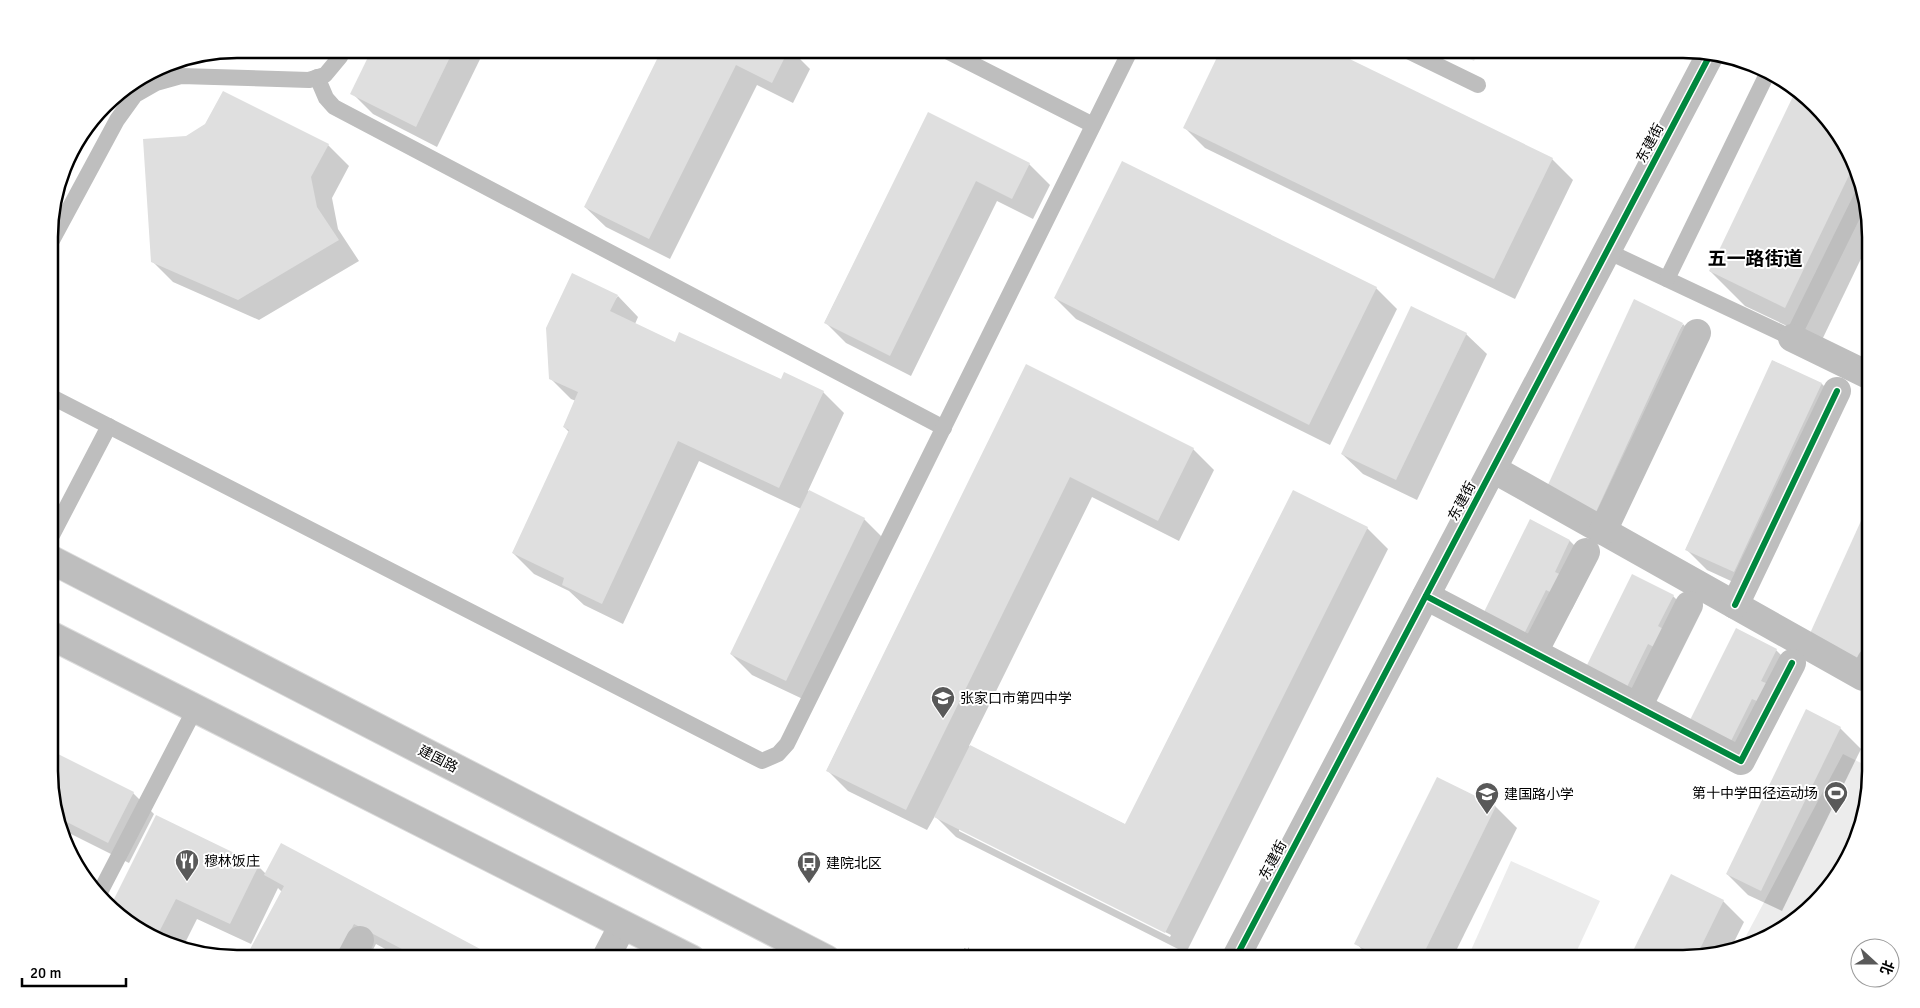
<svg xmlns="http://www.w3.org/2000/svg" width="1920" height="1008" font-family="Signika,'Noto Sans SC',sans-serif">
<rect width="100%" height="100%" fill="#fff"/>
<g fill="#ececec">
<polygon points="1449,49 1479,49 1474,61"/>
<polygon points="1843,754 1871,768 1852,855 1825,896 1788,928 1744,949 1738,951"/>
<polygon points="1511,861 1600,901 1573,959 1467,959"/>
</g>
<g fill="#0003" fill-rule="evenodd">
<polygon points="374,49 485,49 437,147 373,114 352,93"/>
<polygon points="663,49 790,49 810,69 793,103 757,85 670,259 606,227 585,207"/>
<polygon points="1223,49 1326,49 1552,159 1573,180 1515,299 1205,148 1185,128"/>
<polygon points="928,114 1029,164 1050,185 1033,219 997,201 911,376 846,343 825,322"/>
<polygon points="1840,132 1870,212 1870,240 1821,342 1745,306 1710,271"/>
<polygon points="328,145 349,166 332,198 338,229 359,261 259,320 173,282 152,261"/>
<polygon points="1376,288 1397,309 1330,445 1076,319 1055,298"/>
<polygon points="618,296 638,317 635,324 675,343 781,381 823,392 844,413 808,491 864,519 885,540 807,701 752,675 731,654 801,509 699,461 623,624 584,605 569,591 534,574 513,553 569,432 564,427 576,401 571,399 550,378"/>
<polygon points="1683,324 1703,345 1617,532 1568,510"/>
<polygon points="1466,334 1487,354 1417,500 1363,474 1342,454"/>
<polygon points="1773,361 1822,384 1843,405 1755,592 1707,570 1686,549"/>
<path d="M1026,366L1193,449L1214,470L1179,541L1092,497L969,746L1126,825L1367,528L1388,549L1186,953L956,837L935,816L927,830L848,791L827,770ZM959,828L1171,935L1170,937L959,831Z"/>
<polygon points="1870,504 1871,680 1808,640"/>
<polygon points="1530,521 1570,541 1584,555 1580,593 1572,609 1560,603 1538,647 1499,628"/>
<polygon points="1673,596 1687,610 1641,702 1601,683"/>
<polygon points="1776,650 1790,664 1745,756 1690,722"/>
<polygon points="1840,728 1861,749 1782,911 1748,895 1727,874"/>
<polygon points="1438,779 1496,807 1517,828 1452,959 1371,959 1356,943"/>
<polygon points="133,793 154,814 129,863 67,832 65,835 50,797"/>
<polygon points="282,845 496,959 404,959 376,944 368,959 256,959 250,953 282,892 278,888 251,944 197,919 183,947 153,940 110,910 258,866 266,874"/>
<polygon points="1723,901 1744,922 1729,952 1696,959 1631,959"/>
</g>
<g fill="#dfdfdf">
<polygon points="372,49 454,49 416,127 350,94"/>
<polygon points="662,49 789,49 772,83 736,65 649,239 584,207"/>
<polygon points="1221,49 1329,49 1553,158 1494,279 1183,128"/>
<polygon points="1797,88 1808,95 1840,132 1853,167 1785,308 1709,271"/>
<polygon points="223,91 329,144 311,177 317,207 339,240 238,300 151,262 143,139 186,136 205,124"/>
<polygon points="928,112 1030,163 1012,199 976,181 890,356 824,323"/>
<polygon points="1122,161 1377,287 1309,425 1054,298"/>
<polygon points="572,273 618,295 610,311 675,342 679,332 781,379 784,372 824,391 779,488 678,441 602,604 562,585 564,578 512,553 569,430 563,427 578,392 549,379 546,328"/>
<polygon points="1634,299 1683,323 1596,512 1546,489"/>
<polygon points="1411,306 1467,333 1396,480 1341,454"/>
<polygon points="1772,360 1822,383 1734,572 1685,550"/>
<polygon points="1026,364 1194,448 1158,521 1070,477 906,810 826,771"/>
<polygon points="809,490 865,518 786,681 730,654"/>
<polygon points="1293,490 1368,527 1165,933 934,817 970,745 1125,824"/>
<polygon points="1870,501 1871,642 1860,665 1807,640"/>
<polygon points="1530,519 1570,540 1555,572 1566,577 1558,596 1546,590 1524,634 1483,614"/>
<polygon points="1632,574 1674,595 1658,626 1669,632 1660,650 1648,644 1626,689 1585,669"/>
<polygon points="1736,628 1777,649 1761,681 1773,686 1764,704 1752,699 1730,743 1689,722"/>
<polygon points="1806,709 1841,727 1761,891 1726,874"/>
<polygon points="50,750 134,792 108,843 59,818 50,797"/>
<polygon points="1437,777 1496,806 1421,959 1385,959 1354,944"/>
<polygon points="156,815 259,865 230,924 176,899 155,940 113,913 109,909"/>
<polygon points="281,843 499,959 421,959 354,924 336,959 260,959 248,953 284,886 264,875"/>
<polygon points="1671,874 1724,900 1695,959 1629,959"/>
</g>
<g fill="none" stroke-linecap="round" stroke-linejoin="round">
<g stroke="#dbdbdb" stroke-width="30">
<g id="primary">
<polyline points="50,559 826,959"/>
<polyline points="50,635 691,959"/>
</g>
</g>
<polyline stroke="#b9b9b9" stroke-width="3" stroke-dasharray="1 2.5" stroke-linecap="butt" points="961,959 966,948 989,959"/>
<g stroke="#bebebe" stroke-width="16">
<polyline points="943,49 1093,125"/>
<polyline points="1404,49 1478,85"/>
<polyline points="317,77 326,98 334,107 944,428"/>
<polyline points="49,246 117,120 135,95 156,83 181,76 309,80 325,75 340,57 344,49"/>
<polyline points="1607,251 1792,338 1863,194"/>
<polyline points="1667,279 1769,70"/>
<polyline points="50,396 762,761 778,754 787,744 1131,49"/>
<polyline points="50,539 109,426"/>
<polyline points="98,896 195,709"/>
</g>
<g stroke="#bebebe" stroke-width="28">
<polyline points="1792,338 1870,376"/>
<polyline points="1493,469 1863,677 1871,661"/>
<polyline points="1603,531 1697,333"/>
<polyline points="1426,596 1741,761 1792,663"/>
<polyline points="1735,605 1837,391"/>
<polyline points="1534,652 1586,552"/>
<polyline points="1638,707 1689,605"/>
<polyline points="350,959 360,940"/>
<polyline points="605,959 623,925"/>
</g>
<polyline stroke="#bebebe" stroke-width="28" points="1235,959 1710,55"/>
<use href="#primary" stroke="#bebebe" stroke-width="28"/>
<g stroke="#fff" stroke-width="9">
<g id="cycleway">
<polyline points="1426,596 1741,761 1792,663"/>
<polyline points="1735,605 1837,391"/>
<polyline points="1235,959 1710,55"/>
</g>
</g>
<use href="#cycleway" stroke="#00873e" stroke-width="6"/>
</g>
<defs>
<g id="school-pin" transform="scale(1.25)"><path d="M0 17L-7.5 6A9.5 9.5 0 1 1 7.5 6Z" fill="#595959" stroke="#fff"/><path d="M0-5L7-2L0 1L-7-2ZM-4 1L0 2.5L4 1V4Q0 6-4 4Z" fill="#fff"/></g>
<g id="stadium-pin" transform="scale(1.25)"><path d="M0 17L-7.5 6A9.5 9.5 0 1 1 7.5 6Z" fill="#595959" stroke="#fff"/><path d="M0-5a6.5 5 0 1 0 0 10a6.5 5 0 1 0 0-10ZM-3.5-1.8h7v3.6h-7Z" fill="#fff"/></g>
<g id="restaurant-pin" transform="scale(1.25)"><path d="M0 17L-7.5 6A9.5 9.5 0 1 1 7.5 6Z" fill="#595959" stroke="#fff"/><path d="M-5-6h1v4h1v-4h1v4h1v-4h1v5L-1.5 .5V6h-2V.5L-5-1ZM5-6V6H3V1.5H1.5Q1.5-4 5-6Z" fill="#fff"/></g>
<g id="bus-pin" transform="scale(1.25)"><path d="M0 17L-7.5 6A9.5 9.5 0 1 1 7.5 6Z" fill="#595959" stroke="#fff"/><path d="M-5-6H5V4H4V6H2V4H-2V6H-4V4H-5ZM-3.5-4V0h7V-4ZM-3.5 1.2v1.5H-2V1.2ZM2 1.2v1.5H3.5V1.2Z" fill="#fff"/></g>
</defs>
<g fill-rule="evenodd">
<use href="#school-pin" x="943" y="698"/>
<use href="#stadium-pin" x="1836" y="793"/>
<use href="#school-pin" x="1487" y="794"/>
<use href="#restaurant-pin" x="187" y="861"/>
<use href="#bus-pin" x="809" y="863"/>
</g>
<g text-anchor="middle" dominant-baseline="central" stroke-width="4" stroke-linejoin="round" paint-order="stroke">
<g font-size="14" fill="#000" stroke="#fff">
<text transform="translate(1650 143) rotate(-62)">东建街</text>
<text transform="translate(1462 501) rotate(-62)">东建街</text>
<text transform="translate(438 759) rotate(27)">建国路</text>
<text transform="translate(1273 860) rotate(-62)">东建街</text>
</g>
<g font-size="14" fill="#000" stroke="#fff" text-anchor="start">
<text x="960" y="698">张家口市第四中学</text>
<text x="1818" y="793" text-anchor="end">第十中学田径运动场</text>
<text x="1504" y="794">建国路小学</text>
<text x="204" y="861">穆林饭庄</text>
<text x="826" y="863">建院北区</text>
</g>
<g font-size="19" font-weight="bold" fill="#000" stroke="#fff">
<text x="1755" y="259">五一路街道</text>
</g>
</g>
<path d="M0 0H1920V1008H0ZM237 58H1683A179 179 0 0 1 1862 237V771A179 179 0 0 1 1683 950H237A179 179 0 0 1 58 771V237A179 179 0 0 1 237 58Z" fill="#fff" fill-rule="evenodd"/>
<path fill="none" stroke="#000" stroke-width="2.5" d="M237 58H1683A179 179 0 0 1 1862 237V771A179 179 0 0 1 1683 950H237A179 179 0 0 1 58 771V237A179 179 0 0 1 237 58Z"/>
<g transform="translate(1875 963) rotate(111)"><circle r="24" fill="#ffffff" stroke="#999999"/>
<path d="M0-4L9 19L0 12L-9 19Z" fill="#595959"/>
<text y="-8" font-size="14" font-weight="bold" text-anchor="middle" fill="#000000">北</text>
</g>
<path d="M22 978v8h104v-8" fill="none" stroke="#000000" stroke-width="2.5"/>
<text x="30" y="978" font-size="15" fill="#000000" stroke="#ffffff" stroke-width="4" paint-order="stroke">20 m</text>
</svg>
